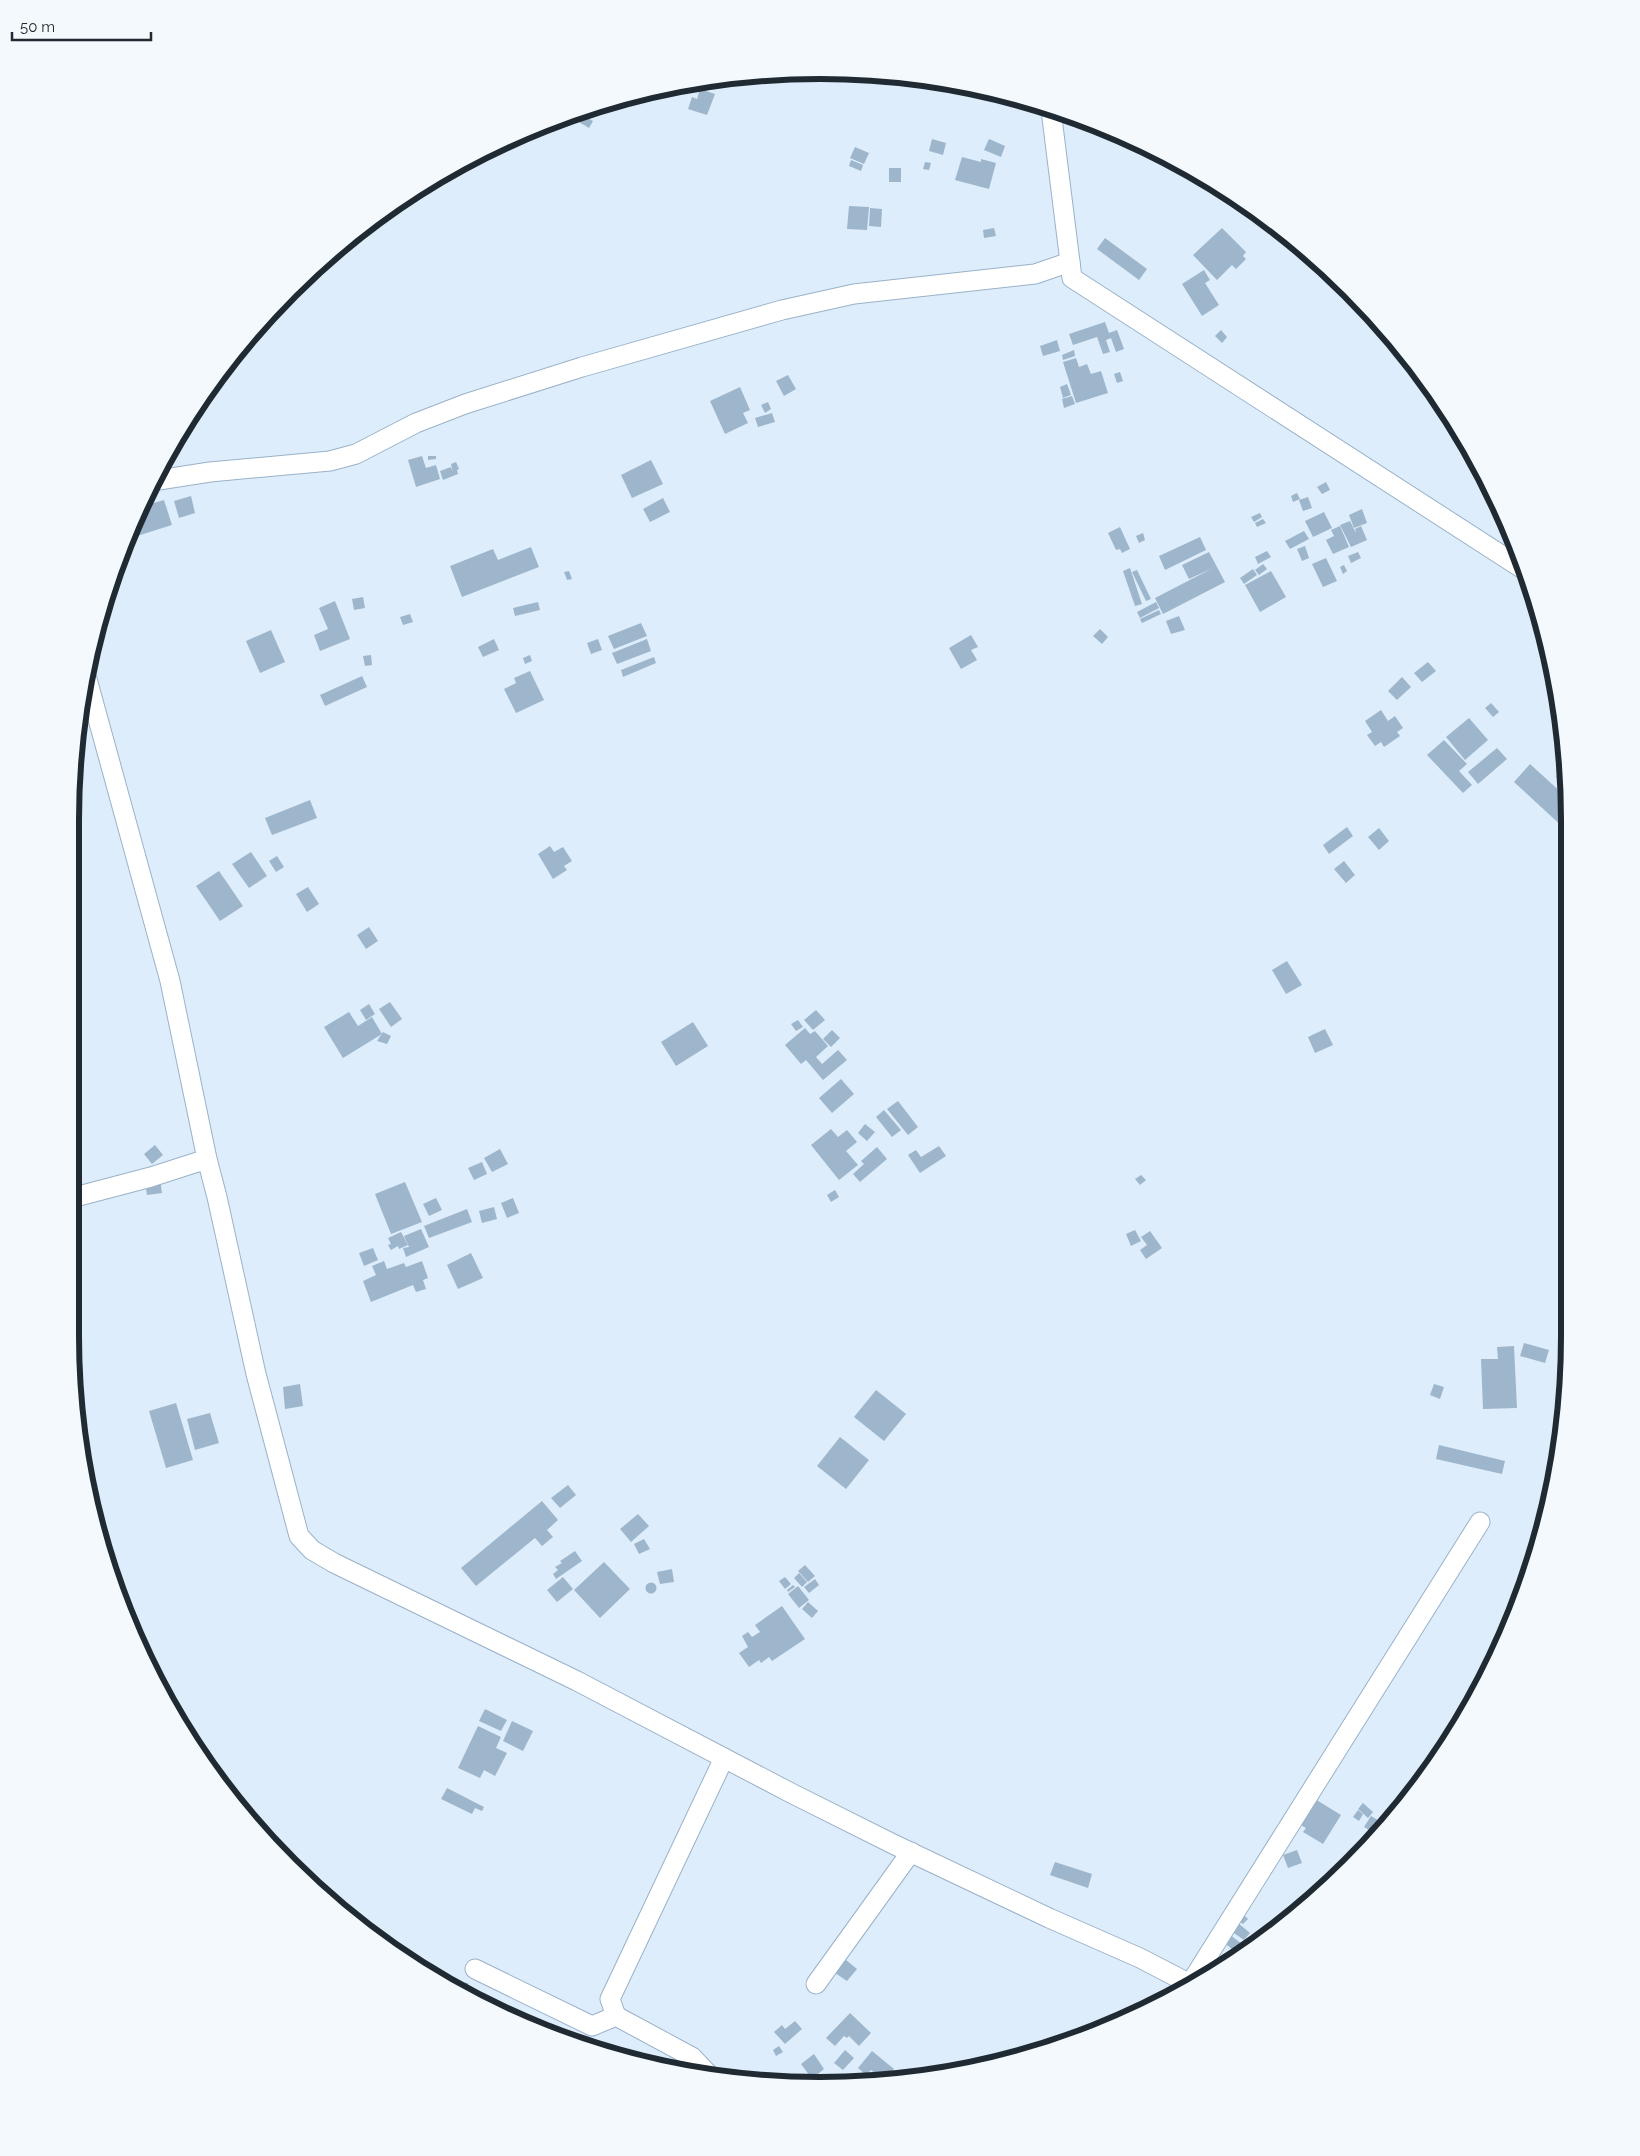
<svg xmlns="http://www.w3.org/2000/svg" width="1640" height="2156" font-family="Raleway,sans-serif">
<rect width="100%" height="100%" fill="#deedfb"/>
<g fill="#9db6cc">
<polygon points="700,89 715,94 707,115 688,109 692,97 697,99"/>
<polygon points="583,116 593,121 589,128 579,122"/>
<polygon points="932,139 946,143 943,155 929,151"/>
<polygon points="989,139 1005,146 1001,157 984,150"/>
<polygon points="855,147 869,153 864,164 850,158"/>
<polygon points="962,157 981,162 981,159 996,163 989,189 955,180"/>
<polygon points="851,160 863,165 861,171 849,166"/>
<polygon points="925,162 931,163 929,170 923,169"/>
<rect x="889" y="168" width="12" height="14"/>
<polygon points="849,206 869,207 867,230 847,229"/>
<polygon points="870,208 882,209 881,227 869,226"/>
<polygon points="994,228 996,236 984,238 983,230"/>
<polygon points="1222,228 1246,252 1243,256 1246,259 1236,269 1232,265 1217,280 1193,255"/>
<polygon points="1105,238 1147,269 1139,280 1097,249"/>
<polygon points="1204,270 1210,280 1205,283 1219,305 1202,316 1182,284"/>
<polygon points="1105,322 1109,333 1117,330 1124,349 1116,352 1111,338 1106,340 1110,352 1103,354 1097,337 1073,345 1069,334"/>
<polygon points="1221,330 1227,337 1222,343 1215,336"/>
<polygon points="1057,340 1060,351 1043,356 1040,346"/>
<polygon points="1074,350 1075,356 1063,360 1062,355"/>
<polygon points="1076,358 1079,367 1087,364 1091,374 1101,371 1108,393 1076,403 1063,362"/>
<polygon points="1120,372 1123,381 1117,383 1114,374"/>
<polygon points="788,375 796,389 784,396 776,381"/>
<polygon points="1067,384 1071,395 1063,398 1060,387"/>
<polygon points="740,387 750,410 743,413 748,423 725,434 710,401"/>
<polygon points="1072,396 1075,404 1064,408 1062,399"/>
<polygon points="768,402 771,409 765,413 761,405"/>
<polygon points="772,413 775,422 758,427 755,418"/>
<polygon points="422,456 426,468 436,465 440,479 416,487 408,460"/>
<polygon points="428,456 436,456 436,459 428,460"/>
<polygon points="651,460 663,484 632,498 621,475"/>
<polygon points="456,462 459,469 457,470 458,474 443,480 440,471 451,467 453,472 451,464"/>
<polygon points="1326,482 1330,490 1322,494 1317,487"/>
<polygon points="1297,493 1300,499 1293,502 1291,496"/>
<polygon points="191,496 195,513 179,518 174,501"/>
<polygon points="1308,497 1312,508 1303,511 1299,500"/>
<polygon points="663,498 670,512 650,522 643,509"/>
<polygon points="164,500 172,525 137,536 134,524 140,507"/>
<polygon points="1362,509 1367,523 1354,528 1349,515"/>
<polygon points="1324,512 1332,528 1313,537 1305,521"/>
<polygon points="1260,513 1262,517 1254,522 1251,517"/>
<polygon points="1263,519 1266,523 1257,527 1255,523"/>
<polygon points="1350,521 1356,533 1355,529 1361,526 1367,540 1351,547 1340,525"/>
<polygon points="1340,526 1349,547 1333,554 1326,540 1334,536 1331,530"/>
<polygon points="1120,527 1130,549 1122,553 1120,549 1116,550 1108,533"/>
<polygon points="1304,531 1309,539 1290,549 1285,541"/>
<polygon points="1143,533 1145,540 1139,543 1136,536"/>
<polygon points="1200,537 1206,550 1165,570 1159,556"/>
<polygon points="1305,546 1309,558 1302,561 1297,549"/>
<polygon points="531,547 539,567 462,597 450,566 493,549 498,560"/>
<polygon points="1267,551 1271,557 1258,564 1255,557"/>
<polygon points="1209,552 1225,582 1163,614 1155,598 1213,568 1189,579 1182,565"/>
<polygon points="1358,552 1361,558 1351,563 1348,556"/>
<polygon points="1326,558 1337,581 1323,587 1312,564"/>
<polygon points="1263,564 1267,569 1259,575 1255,570"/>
<polygon points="1344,565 1347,571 1343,574 1340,567"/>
<polygon points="1130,568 1142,604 1135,606 1123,571"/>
<polygon points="1253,569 1257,575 1244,584 1240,578"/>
<polygon points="1137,570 1151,599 1146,601 1132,572"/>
<polygon points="569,571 572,579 567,580 564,572"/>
<polygon points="1271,571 1286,597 1260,612 1245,585"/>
<polygon points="363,597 365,608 354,610 352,599"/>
<polygon points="335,601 350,639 320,651 314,635 328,629 319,608"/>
<polygon points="538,602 540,610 515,616 513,608"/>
<polygon points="1156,602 1159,608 1140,618 1137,612"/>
<polygon points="1159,610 1161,614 1142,623 1140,619"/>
<polygon points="410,614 413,622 403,625 400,617"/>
<polygon points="1179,616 1185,630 1171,634 1166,621"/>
<polygon points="641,623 647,636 614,649 608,636"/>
<polygon points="1100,629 1108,637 1102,644 1093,636"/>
<polygon points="271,630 285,662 260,673 246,641"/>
<polygon points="971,635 978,647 971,650 977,660 961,669 949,648"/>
<polygon points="494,639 499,650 483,657 478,647"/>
<polygon points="598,639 602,650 591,654 587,643"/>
<polygon points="647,639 651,651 617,664 612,653"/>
<polygon points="371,655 372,665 365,666 363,656"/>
<polygon points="530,655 532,661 525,664 523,658"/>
<polygon points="654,657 656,663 623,677 621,670"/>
<polygon points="1428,662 1436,671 1422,682 1414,673"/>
<polygon points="530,671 544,700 516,713 504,689 516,683 514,678"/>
<polygon points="362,676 367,687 325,706 320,695"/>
<polygon points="1402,677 1411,687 1397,700 1388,691"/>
<polygon points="1491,703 1499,712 1493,717 1485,708"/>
<polygon points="1381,710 1388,721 1395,716 1403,728 1397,732 1400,736 1384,747 1381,742 1375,746 1367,735 1372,732 1365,721"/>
<polygon points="1469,718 1488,740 1465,760 1446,737"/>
<polygon points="1444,740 1467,764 1459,771 1472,785 1463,793 1427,755"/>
<polygon points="1497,748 1507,759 1478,784 1468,772"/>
<polygon points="1530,764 1564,795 1565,829 1514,782"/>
<polygon points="1564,769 1564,785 1556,777"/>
<polygon points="310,800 317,818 272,835 265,818"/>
<polygon points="1347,827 1353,836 1329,854 1323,845"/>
<polygon points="1379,828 1389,841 1379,850 1368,837"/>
<polygon points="550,846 554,852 563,847 572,861 564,866 567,870 553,879 538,854"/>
<polygon points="251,852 267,876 249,888 232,864"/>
<polygon points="277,856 284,867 276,872 269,861"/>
<polygon points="1344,861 1355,875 1346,883 1334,869"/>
<polygon points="219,871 243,906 220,921 196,886"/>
<polygon points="308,887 319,904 307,912 296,894"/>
<polygon points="369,927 378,941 366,949 357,935"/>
<polygon points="1287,961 1302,985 1286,994 1272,970"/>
<polygon points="390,1002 402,1019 391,1027 379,1009"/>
<polygon points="369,1004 375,1014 366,1020 360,1010"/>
<polygon points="816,1010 825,1020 813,1030 804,1020"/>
<polygon points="349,1012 358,1026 372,1017 382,1034 343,1058 324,1027"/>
<polygon points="798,1020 803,1027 796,1031 791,1024"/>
<polygon points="693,1022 708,1046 676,1066 661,1042"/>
<polygon points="805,1028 810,1034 815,1031 828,1046 816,1057 822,1064 838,1050 847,1060 823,1080 806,1060 801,1064 785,1045"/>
<polygon points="1325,1029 1333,1045 1315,1053 1308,1037"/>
<polygon points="832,1030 840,1038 831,1047 823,1039"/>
<polygon points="383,1032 391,1036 387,1044 377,1041"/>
<polygon points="841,1079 854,1094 832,1113 819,1098"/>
<polygon points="898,1101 918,1127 908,1135 887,1109"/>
<polygon points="884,1110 901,1130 892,1137 876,1117"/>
<polygon points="865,1124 875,1132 867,1141 858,1133"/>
<polygon points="831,1129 838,1137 847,1130 857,1142 846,1151 858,1165 839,1180 811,1145"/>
<polygon points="155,1145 163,1155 152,1164 144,1154"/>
<polygon points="939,1146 946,1156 920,1173 908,1155 916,1150 921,1157"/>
<polygon points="877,1147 887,1159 860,1182 853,1174 864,1164 861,1161"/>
<polygon points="500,1149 508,1164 492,1172 484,1158"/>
<polygon points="482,1162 487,1174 474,1180 468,1168"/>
<polygon points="1141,1175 1146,1180 1140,1185 1135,1179"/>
<polygon points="160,1180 162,1193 147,1195 145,1182"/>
<polygon points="405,1182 422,1222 391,1234 375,1194"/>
<polygon points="835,1190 839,1197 831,1202 827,1195"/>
<polygon points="436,1198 442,1210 429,1216 423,1204"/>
<polygon points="513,1198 519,1213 507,1218 501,1203"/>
<polygon points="494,1207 497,1219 482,1223 479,1211"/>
<polygon points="467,1209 472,1222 429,1238 424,1226"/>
<polygon points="421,1229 429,1247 406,1257 403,1248 409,1247 404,1236"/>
<polygon points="1135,1230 1141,1241 1131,1246 1126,1234"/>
<polygon points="1150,1231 1162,1248 1146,1259 1140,1250 1147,1245 1141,1237"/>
<polygon points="401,1232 408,1245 399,1249 398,1246 391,1250 388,1245 391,1244 388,1238"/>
<polygon points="373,1248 378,1260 364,1266 359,1253"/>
<polygon points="471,1253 483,1278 458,1289 447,1265"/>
<polygon points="384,1261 387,1269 404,1263 406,1267 422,1261 428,1278 423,1280 426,1289 416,1292 413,1285 371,1302 363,1281 376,1275 372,1266"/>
<polygon points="1524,1343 1549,1350 1545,1363 1520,1356"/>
<polygon points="1514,1346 1517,1408 1483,1409 1481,1359 1498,1359 1497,1347"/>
<polygon points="300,1384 303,1406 285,1409 283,1387"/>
<polygon points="1434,1384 1444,1387 1440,1399 1430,1395"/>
<polygon points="876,1390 906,1414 884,1441 854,1417"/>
<polygon points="176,1403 193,1460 166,1468 149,1411"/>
<polygon points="210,1413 219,1443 195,1450 187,1419"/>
<polygon points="840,1437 869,1460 846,1489 817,1466"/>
<polygon points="1439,1445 1505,1461 1502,1474 1436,1459"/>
<polygon points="568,1485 576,1495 560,1508 551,1498"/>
<polygon points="542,1501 558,1520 547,1530 553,1537 542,1546 535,1538 476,1586 461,1568"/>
<polygon points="638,1514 649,1526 631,1542 620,1529"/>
<polygon points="644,1539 650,1549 639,1554 634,1544"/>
<polygon points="575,1551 582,1561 556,1579 553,1574 558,1570 555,1567 562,1563 560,1561"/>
<polygon points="604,1562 630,1589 600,1618 574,1590"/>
<polygon points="805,1565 815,1576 808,1582 798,1571"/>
<polygon points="672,1569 674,1582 660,1584 657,1572"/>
<polygon points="799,1573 807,1582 802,1587 794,1578"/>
<polygon points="563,1577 573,1589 557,1602 547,1590"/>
<polygon points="785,1577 791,1584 785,1589 779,1581"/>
<polygon points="815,1579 819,1585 809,1593 804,1587"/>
<circle cx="651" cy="1588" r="5.5"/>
<polygon points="793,1585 795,1587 788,1592 787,1590"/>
<polygon points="798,1586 809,1600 799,1608 788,1594"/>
<polygon points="808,1602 818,1611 812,1618 802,1609"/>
<polygon points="782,1606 805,1639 772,1661 769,1657 761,1663 759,1660 749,1667 739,1653 748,1647 742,1636 748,1632 752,1637 760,1632 755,1625"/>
<polygon points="485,1709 507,1720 501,1731 479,1721"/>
<polygon points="512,1721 533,1731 523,1751 503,1741"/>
<polygon points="478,1726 501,1737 496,1748 507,1753 495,1776 484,1770 480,1778 458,1768"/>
<polygon points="1438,1756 1440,1757 1431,1769 1429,1768"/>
<polygon points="447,1788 484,1807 482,1811 475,1808 472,1814 441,1799"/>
<polygon points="1315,1799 1341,1815 1323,1844 1303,1832 1306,1828 1299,1824"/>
<polygon points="1363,1803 1373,1812 1368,1818 1358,1809"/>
<polygon points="1358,1810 1363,1814 1359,1821 1353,1817"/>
<polygon points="1390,1814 1392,1815 1384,1826 1383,1825"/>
<polygon points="1371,1816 1381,1822 1374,1833 1364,1827"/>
<polygon points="1297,1850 1302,1863 1288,1868 1283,1855"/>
<polygon points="1055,1862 1092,1874 1088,1888 1050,1875"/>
<polygon points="1245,1916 1248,1919 1243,1924 1239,1921"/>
<polygon points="1238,1923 1250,1933 1244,1940 1231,1931"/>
<polygon points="1229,1934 1242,1944 1236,1952 1223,1942"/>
<polygon points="846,1960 857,1969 847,1981 835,1973"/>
<polygon points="850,2013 871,2033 859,2046 849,2036 847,2038 844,2036 835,2046 826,2038"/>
<polygon points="795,2021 802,2029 785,2044 774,2032 782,2025 785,2029"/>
<polygon points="779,2046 783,2052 776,2056 773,2050"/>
<polygon points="845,2050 854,2058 843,2070 834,2063"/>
<polygon points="872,2051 894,2069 883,2081 871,2070 866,2075 858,2068"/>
<polygon points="814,2054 824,2069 812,2079 801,2064"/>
<polygon points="874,2075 881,2083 864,2084"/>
</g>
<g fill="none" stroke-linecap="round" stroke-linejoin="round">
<g stroke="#99b2c8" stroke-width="21">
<g id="minor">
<polyline points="1051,110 1070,262"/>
<polyline points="152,481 210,472 330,461 356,454 416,423 465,404 582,367 782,310 854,294 1035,274 1070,262 1072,278 1526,571"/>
<polyline points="87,679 170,981 207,1159 217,1197 256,1374 299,1536 312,1550 334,1563 577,1681 791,1793 893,1844 1049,1918 1140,1958 1192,1985"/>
<polyline points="75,1197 151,1177 207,1159"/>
<polyline points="475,1969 592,2026 616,2016 692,2057 710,2076"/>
<polyline points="816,1984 911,1852"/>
<polyline points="1190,1984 1480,1522"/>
<polyline points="616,2016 610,1999 724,1758"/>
</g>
</g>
<polyline stroke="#9fadb9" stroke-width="3" stroke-dasharray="4 4" stroke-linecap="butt" points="463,1993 467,1983"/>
<use href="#minor" stroke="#fff" stroke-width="19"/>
</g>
<path d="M0 0H1640V2156H0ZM820 79H820A741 741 0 0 1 1561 820V1336A741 741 0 0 1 820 2077H820A741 741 0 0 1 79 1336V820A741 741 0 0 1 820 79Z" fill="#f4f9fe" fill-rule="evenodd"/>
<path fill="none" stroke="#202a32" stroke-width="6" d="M820 79H820A741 741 0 0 1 1561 820V1336A741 741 0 0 1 820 2077H820A741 741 0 0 1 79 1336V820A741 741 0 0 1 820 79Z"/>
<path d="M12 32v8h139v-8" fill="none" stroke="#202a32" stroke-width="2.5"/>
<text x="20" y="32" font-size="15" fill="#202a32" stroke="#f4f9fe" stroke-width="4" paint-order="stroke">50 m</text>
</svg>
